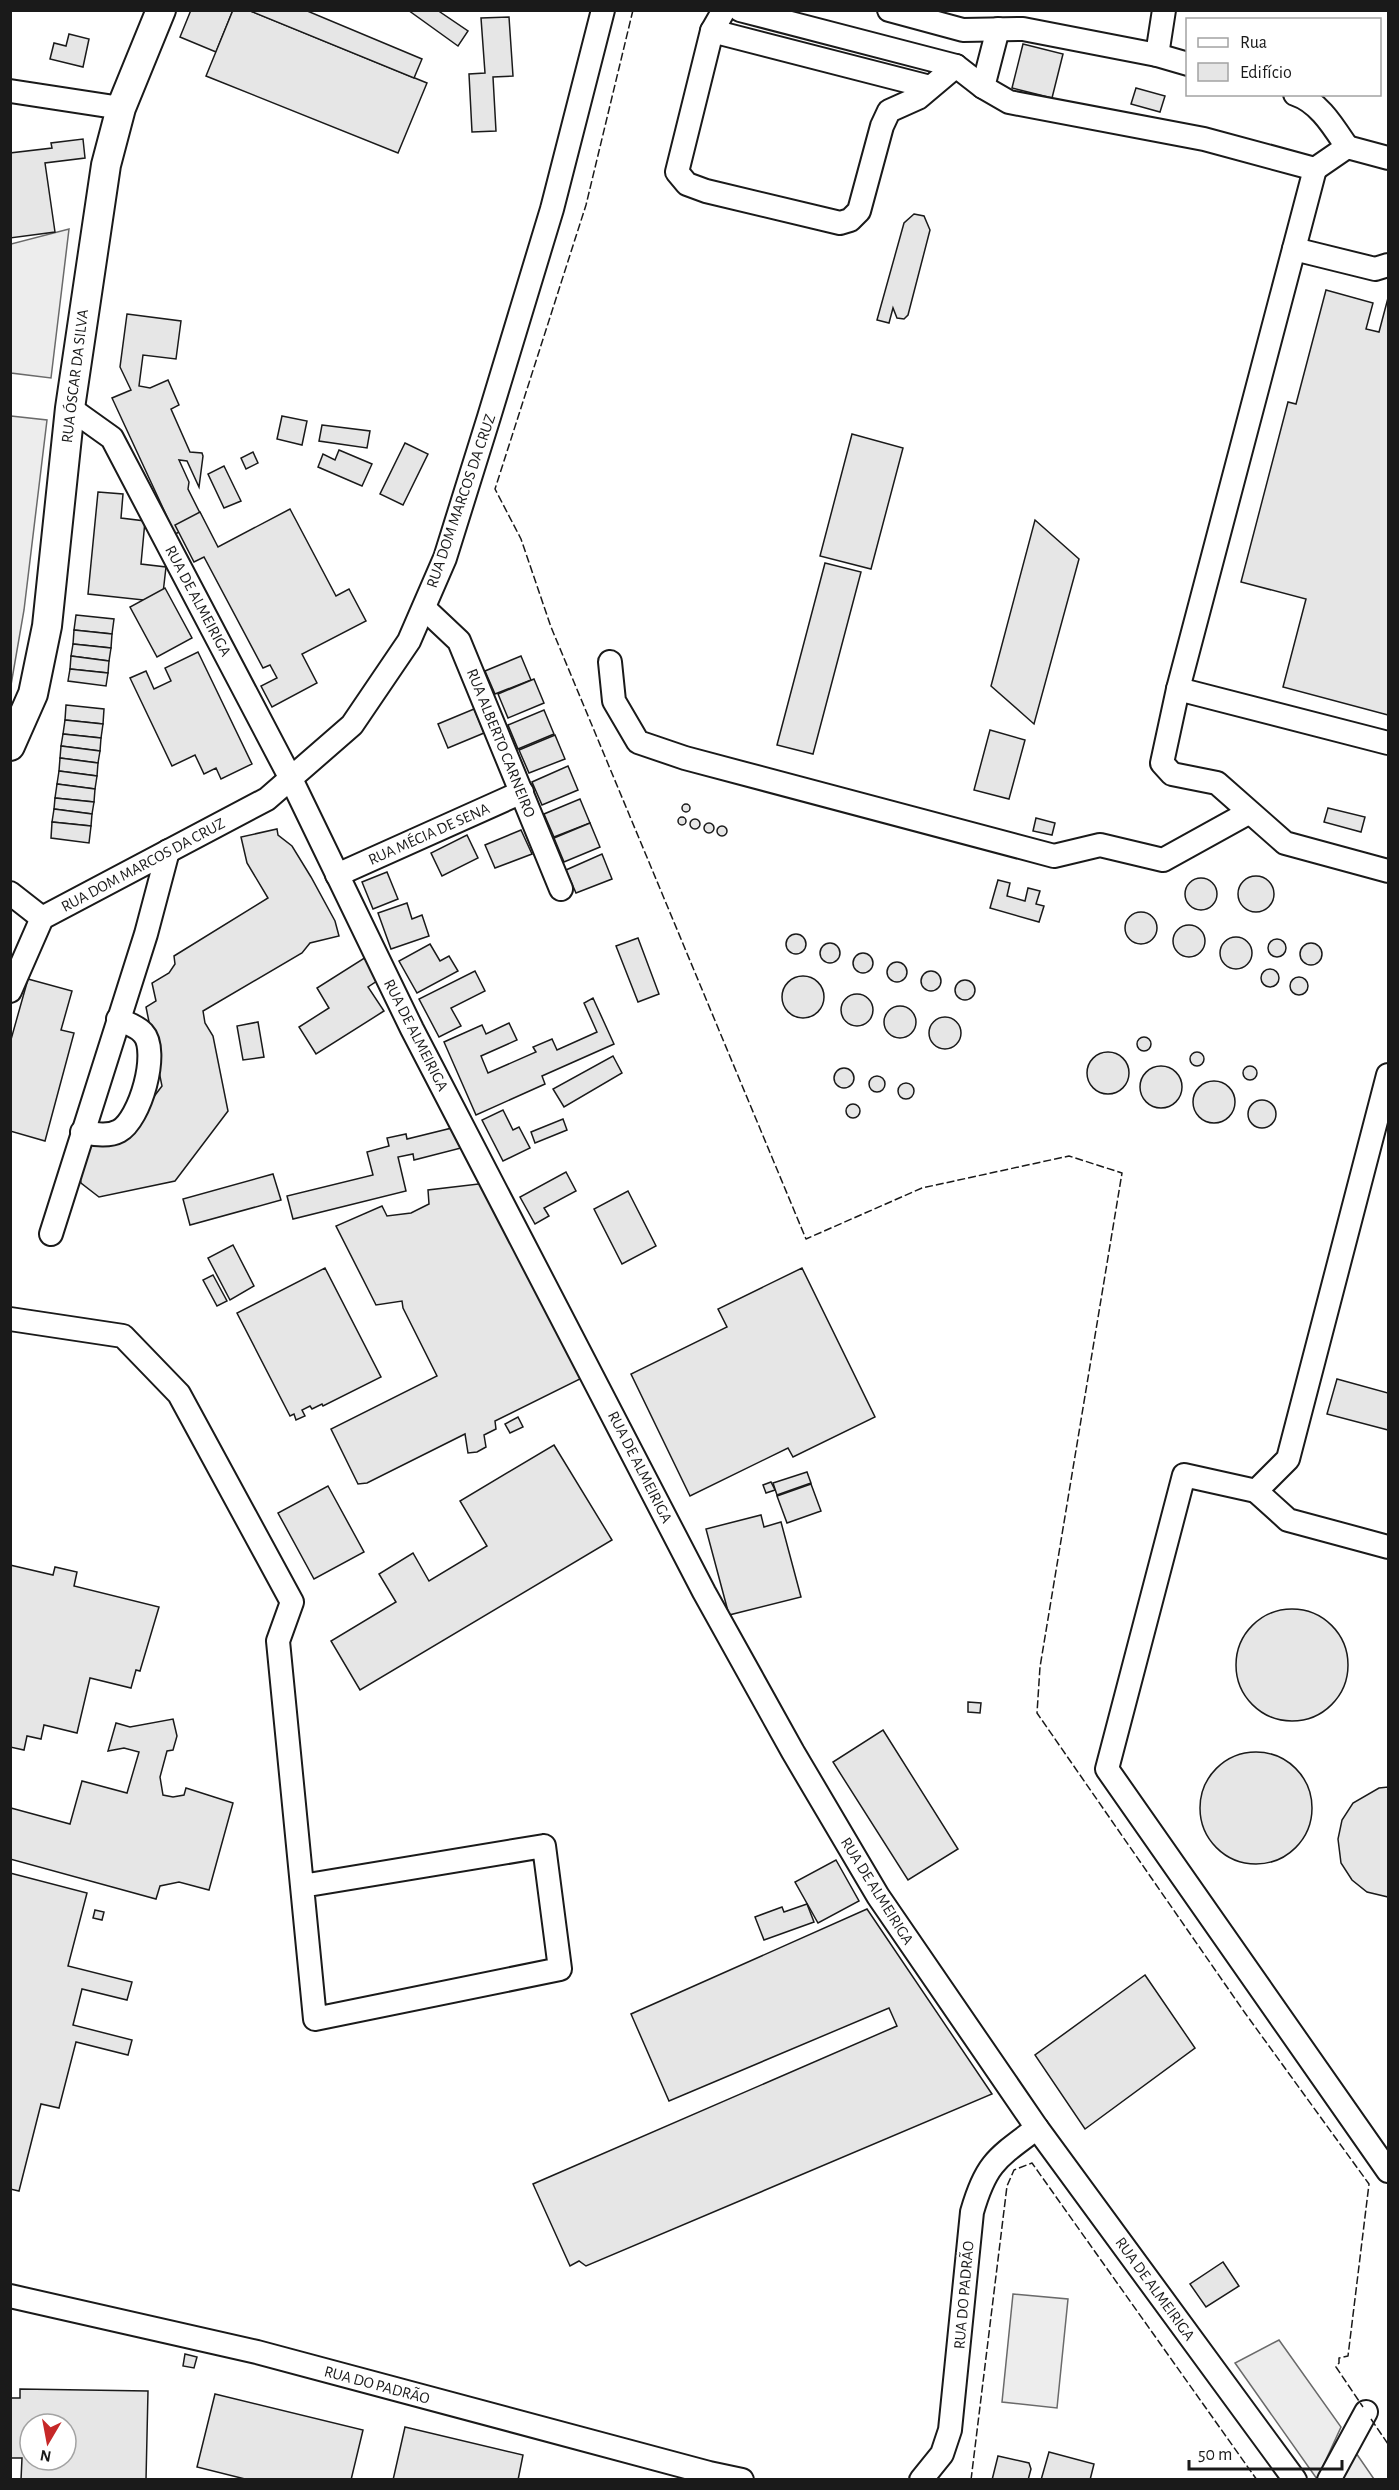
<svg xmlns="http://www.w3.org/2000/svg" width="1399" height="2490" font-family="'Alegreya Sans',sans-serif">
<rect width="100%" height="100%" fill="#fff"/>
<g fill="#ededed" stroke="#6a6a6a" stroke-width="1.5">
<polygon points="69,229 51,378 11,373 11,244"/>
<polygon points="11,416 47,420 24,610 11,685"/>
<polygon points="1013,2294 1068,2299 1057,2408 1002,2402"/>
<polygon points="1279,2340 1341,2427 1317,2479 1235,2363"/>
<polygon points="1356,2453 1374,2479 1340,2480"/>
</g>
<g fill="#e6e6e6" stroke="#1a1a1a" stroke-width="1.5" fill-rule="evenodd">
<polygon points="191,10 233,10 216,52 180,37"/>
<polygon points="233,10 248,10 427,83 398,153 206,76"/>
<polygon points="248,10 305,10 422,59 414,78"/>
<polygon points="408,10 437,10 468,31 458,46"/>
<polygon points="509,17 513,76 493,77 496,131 472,132 469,74 485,73 481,18"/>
<polygon points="69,34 89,39 83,67 50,59 54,43 66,46"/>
<polygon points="1023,44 1063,54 1052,98 1012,88"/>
<polygon points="1136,88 1165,96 1160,112 1131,104"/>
<polygon points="83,139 85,158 45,163 55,232 10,238 10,153 52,148 51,143"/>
<polygon points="914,214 924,216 930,230 908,315 904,319 897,318 893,308 889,323 877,320 904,223"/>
<polygon points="1326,290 1373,303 1366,329 1379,332 1388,298 1388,715 1283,687 1306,599 1241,582 1288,402 1296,404"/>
<polygon points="127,314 181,321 176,359 143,355 139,386 150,388 168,380 179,405 171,409 190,452 202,453 203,456 199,487 187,461 179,460 189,482 188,489 204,521 175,534 112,398 131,390 120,367"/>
<polygon points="282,416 307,421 302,445 277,439"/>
<polygon points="322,425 370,431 367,448 319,441"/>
<polygon points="852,434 903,448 871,569 820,556"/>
<polygon points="405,443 428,454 403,505 380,494"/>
<polygon points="339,450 372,464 362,486 318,467 323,454 335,460"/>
<polygon points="253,452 258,463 246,469 241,458"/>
<polygon points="224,466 241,501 224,508 208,474"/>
<polygon points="98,492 123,494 121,518 145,521 141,564 166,567 162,602 88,594"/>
<polygon points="290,509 336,596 349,589 366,621 302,654 317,683 272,707 261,686 277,678 270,665 263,668 204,557 194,562 175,525 200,512 218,547"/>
<polygon points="1035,520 1079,559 1034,724 991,686"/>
<polygon points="825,563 861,572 813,754 777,745"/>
<polygon points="165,588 192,638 157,657 130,607"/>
<polygon points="76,615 114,619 112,634 74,630"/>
<polygon points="74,630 112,634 111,648 73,644"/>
<polygon points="73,644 111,648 109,661 71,656"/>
<polygon points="198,652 252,764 221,779 216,768 204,774 195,755 172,766 130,678 146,671 154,689 171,681 165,668"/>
<polygon points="71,656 109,661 108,673 70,669"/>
<polygon points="521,656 531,680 495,694 485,671"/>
<polygon points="70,669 108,673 106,686 68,681"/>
<polygon points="534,679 544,703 508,718 498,694"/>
<polygon points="66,705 104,709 103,724 65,720"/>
<polygon points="474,709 484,733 448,748 438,724"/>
<polygon points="544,710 554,734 518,749 508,725"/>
<polygon points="65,720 103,724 101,738 63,734"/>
<polygon points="990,730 1025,740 1009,799 974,790"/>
<polygon points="63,734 101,738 100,751 61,746"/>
<polygon points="555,735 565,759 529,773 519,750"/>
<polygon points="61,746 100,751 98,763 60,758"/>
<polygon points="60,758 98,763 97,776 59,771"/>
<polygon points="568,766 578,790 542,805 532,782"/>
<polygon points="59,771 97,776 95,789 57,784"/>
<polygon points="57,784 95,789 94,802 55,798"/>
<polygon points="55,798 94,802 92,814 54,809"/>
<polygon points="580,799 590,823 554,837 544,814"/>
<circle cx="686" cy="808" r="4"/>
<polygon points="1328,808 1365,817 1361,832 1324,822"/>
<polygon points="54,809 92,814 91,826 52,822"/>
<circle cx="682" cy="821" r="4"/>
<polygon points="1036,818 1055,823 1052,835 1033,831"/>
<circle cx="695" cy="824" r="5"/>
<polygon points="52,822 91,826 89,843 51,838"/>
<polygon points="590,823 600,847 564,862 554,838"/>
<circle cx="709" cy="828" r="5"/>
<circle cx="722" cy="831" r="5"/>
<polygon points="277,829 278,835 292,846 311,877 335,921 339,936 310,943 302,953 203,1011 205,1023 213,1036 228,1111 175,1181 99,1197 81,1183 74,1149 127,1132 162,1086 146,1007 156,1001 152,983 169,973 175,964 174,956 268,898 247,863 241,837"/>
<polygon points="521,830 532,854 495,868 485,845"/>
<polygon points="467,835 478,858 442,876 431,853"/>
<polygon points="602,854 612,879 576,893 566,870"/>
<polygon points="387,872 398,899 373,909 362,882"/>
<circle cx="1256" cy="894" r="18"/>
<circle cx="1201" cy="894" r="16"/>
<polygon points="998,880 1010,883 1007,896 1025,901 1028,888 1040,891 1036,904 1044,906 1039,922 990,908"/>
<polygon points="407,903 412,919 422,915 429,936 391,949 378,913"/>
<circle cx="1141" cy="928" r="16"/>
<circle cx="1189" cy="941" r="16"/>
<circle cx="796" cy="944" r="10"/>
<circle cx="1236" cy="953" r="16"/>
<polygon points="638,938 659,994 638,1002 616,946"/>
<circle cx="1277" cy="948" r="9"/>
<circle cx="1311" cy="954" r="11"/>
<circle cx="830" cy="953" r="10"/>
<polygon points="430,944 440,961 449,956 458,971 417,993 399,961"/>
<circle cx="863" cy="963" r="10"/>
<polygon points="366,957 380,979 368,987 384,1011 316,1054 299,1027 329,1008 317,988"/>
<circle cx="897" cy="972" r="10"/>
<circle cx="1270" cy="978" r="9"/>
<polygon points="475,971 485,991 451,1008 461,1026 439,1037 419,999"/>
<circle cx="931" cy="981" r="10"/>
<circle cx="803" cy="997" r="21"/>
<circle cx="1299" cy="986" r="9"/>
<polygon points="28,979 72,991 61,1030 74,1033 45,1141 10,1131 10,1043"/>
<circle cx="965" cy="990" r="10"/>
<circle cx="857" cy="1010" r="16"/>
<polygon points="593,998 614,1044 542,1076 545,1084 476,1115 444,1042 482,1025 486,1034 509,1023 517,1040 481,1056 488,1073 536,1052 533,1047 552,1039 557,1050 597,1032 584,1003"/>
<circle cx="900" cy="1022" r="16"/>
<circle cx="945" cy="1033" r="16"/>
<polygon points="258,1022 264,1057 243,1060 237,1026"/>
<circle cx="1144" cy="1044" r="7"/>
<circle cx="1197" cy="1059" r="7"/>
<circle cx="1108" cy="1073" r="21"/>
<polygon points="613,1056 622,1073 564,1107 553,1089"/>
<circle cx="1161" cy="1087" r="21"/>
<circle cx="1250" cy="1073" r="7"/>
<circle cx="844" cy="1078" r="10"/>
<circle cx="877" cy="1084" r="8"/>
<circle cx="1214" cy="1102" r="21"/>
<circle cx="906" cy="1091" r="8"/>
<circle cx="1262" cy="1114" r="14"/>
<circle cx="853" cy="1111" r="7"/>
<polygon points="503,1110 513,1130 519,1127 530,1148 503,1161 482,1120"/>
<polygon points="563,1119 567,1130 535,1143 531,1132"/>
<polygon points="456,1127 461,1148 414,1160 413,1154 398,1157 406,1191 293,1219 287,1196 373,1175 367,1152 389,1146 387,1138 406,1134 407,1139"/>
<polygon points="566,1172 576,1191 544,1208 549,1216 535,1224 520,1197"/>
<polygon points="273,1174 281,1200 190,1225 183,1199"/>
<polygon points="487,1183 584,1377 495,1421 496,1429 484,1435 486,1447 477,1452 468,1453 465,1434 367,1483 358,1484 331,1429 437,1376 403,1308 402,1301 376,1305 336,1226 382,1206 387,1216 411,1213 429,1204 428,1190"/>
<polygon points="628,1191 656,1246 622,1264 594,1209"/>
<polygon points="233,1245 254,1286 230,1300 208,1258"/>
<polygon points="325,1268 381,1377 323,1406 322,1404 312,1409 310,1406 302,1410 305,1416 296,1420 294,1414 290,1416 237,1313"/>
<polygon points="802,1268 875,1417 793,1457 788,1448 690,1496 631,1374 727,1327 718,1309"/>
<polygon points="213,1275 227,1301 217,1306 203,1280"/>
<polygon points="1337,1379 1388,1393 1388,1430 1327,1414"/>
<polygon points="518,1417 523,1427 510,1433 505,1424"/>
<polygon points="554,1445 612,1540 360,1690 331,1641 396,1602 379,1574 413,1553 429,1581 487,1546 460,1501"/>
<polygon points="807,1472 811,1483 777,1495 773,1483"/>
<polygon points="771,1482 775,1490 766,1493 763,1485"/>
<polygon points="811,1484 821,1511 787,1523 777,1496"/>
<polygon points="328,1486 364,1552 314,1579 278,1513"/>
<polygon points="761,1515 764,1527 781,1522 801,1597 729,1615 706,1529"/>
<polygon points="10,1565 53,1575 55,1567 77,1572 74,1586 159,1607 140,1671 136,1670 131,1688 90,1678 77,1733 44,1725 41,1739 27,1736 24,1750 10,1747"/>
<circle cx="1292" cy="1665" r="56"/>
<polygon points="968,1702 981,1703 980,1713 968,1712"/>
<polygon points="173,1719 177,1736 173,1750 167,1751 160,1777 163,1795 173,1797 184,1795 186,1788 233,1803 209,1890 179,1882 160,1886 156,1899 10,1859 11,1808 70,1824 82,1781 127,1793 139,1752 124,1748 108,1751 116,1723 130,1727"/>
<polygon points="883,1730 958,1849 908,1880 833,1762"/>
<circle cx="1256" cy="1808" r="56"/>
<polygon points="1388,1787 1388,1897 1367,1892 1352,1880 1341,1863 1338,1839 1342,1820 1353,1803 1379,1788"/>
<polygon points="836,1860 859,1901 818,1923 795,1882"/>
<polygon points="10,1873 87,1893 68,1966 132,1982 127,2000 82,1989 73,2025 132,2040 128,2055 76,2042 59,2108 41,2104 19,2191 10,2189"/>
<polygon points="807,1904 814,1922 764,1940 755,1917 782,1907 784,1912"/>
<polygon points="867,1909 992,2094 586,2266 579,2261 570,2266 533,2184 897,2026 889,2008 669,2101 631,2014"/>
<polygon points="95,1910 104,1912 102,1920 93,1918"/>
<polygon points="1145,1975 1195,2048 1085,2129 1035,2055"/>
<polygon points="1223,2262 1239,2286 1206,2307 1190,2284"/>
<polygon points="185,2354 197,2357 194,2368 183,2366"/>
<path d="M20,2389L148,2391L146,2480H21L22,2458H10V2398H20ZM30,2424H66V2460H30Z"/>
<polygon points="215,2394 363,2430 351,2480 249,2480 197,2467"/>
<polygon points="405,2427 523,2455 518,2480 393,2480"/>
<polygon points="1049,2452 1094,2464 1090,2480 1041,2480"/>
<polygon points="998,2456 1029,2463 1031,2469 1028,2480 992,2480"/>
</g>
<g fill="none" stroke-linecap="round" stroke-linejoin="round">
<g stroke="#1a1a1a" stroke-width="26">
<g id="minor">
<polyline points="724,10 712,31 677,172 687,184 706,191 840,223 850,220 859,211 882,126 889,111 918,98 956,66"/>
<polyline points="740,10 956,66 983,87 1009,102 1204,139 1315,169 1178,689 1162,763 1172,774 1217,783 1285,843 1388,871"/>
<polyline points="889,10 963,30 1023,29 1157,55 1188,64"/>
<polyline points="712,31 930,87"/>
<polyline points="1157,55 1164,10"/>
<polyline points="983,87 998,29"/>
<polyline points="10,91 121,108"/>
<path d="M1295,94C1319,102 1333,126 1347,147"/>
<polyline points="1315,169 1347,147 1388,158"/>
<polyline points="1294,249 1375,269 1388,265"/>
<polyline points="70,408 112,438 291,779 412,1029 704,1592 793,1752 878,1896 1037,2128 1295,2480"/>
<polyline points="424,608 459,641 561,889"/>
<polyline points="610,662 614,701 638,742 685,758 1054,856 1100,845 1163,860 1248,813"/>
<polyline points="1178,689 1388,743"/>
<polyline points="337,875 522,792"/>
<polyline points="10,893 42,918"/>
<polyline points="10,991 42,918 267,799 352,725 409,641 445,558 489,417 552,209 603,10"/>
<polyline points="1388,1075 1288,1459 1256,1491 1184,1475 1107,1769 1388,2171"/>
<path d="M82,1132C94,1134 108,1137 119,1131C140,1120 160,1051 143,1033C137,1026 126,1023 118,1019"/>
<polyline points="51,1234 146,934 168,851"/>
<polyline points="10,1319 123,1336 179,1394 292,1602 278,1641 315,2019 560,1969 544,1846 302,1886"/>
<polyline points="1256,1491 1288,1520 1388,1547"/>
<polyline points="10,2296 257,2352 709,2473 742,2480"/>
<path d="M921,2480L942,2454L950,2430L972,2212C986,2163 997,2158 1037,2128"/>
<polyline points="1329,2480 1366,2412"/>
</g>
</g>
<g stroke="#1a1a1a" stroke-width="32">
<polyline id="major" points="10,746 33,694 47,626 70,408 106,165 121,108 161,10"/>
</g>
<use href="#minor" stroke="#fff" stroke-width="22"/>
<use href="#major" stroke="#fff" stroke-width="28"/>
<g stroke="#1a1a1a" stroke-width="1.5" stroke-dasharray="8 3" stroke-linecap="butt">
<polyline points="633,10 586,205 495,489 521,539 551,627 806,1239 922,1188 1069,1156 1122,1173 1040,1667 1037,1713 1245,2013 1369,2184 1348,2356 1339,2358 1339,2363 1336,2367 1363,2407"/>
<polyline points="1371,2419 1388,2444"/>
<polyline points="971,2480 1007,2186 1014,2170 1032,2163 1257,2480"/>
</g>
</g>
<g text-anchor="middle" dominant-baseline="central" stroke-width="4.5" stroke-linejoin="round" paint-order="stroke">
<g font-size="16" fill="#1a1a1a" stroke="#fff">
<text transform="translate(75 376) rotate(-83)">RUA ÓSCAR DA SILVA</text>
<text transform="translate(461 501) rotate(-71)">RUA DOM MARCOS DA CRUZ</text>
<text transform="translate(198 601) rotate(62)">RUA DE ALMEIRIGA</text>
<text transform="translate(501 743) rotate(68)">RUA ALBERTO CARNEIRO</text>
<text transform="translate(429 834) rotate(-24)">RUA MÉCIA DE SENA</text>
<text transform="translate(143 865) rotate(-28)">RUA DOM MARCOS DA CRUZ</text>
<text transform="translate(416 1035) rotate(63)">RUA DE ALMEIRIGA</text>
<text transform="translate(640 1467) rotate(63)">RUA DE ALMEIRIGA</text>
<text transform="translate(877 1891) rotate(58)">RUA DE ALMEIRIGA</text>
<text transform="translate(1155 2289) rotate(54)">RUA DE ALMEIRIGA</text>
<text transform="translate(964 2295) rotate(-85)">RUA DO PADRÃO</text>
<text transform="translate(377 2385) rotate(15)">RUA DO PADRÃO</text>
</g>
</g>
<rect width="1399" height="2490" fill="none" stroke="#1a1a1a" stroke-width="24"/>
<rect x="1186" y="18" width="195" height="78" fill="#ffffff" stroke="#a3a3a3" stroke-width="1.5"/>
<rect x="1198" y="38" width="30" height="9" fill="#ffffff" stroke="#a3a3a3" stroke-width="1.5"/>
<text x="1240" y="48" font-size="18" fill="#1a1a1a">Rua</text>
<rect x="1198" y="63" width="30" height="18" fill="#e6e6e6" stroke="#a3a3a3" stroke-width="1.5"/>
<text x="1240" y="78" font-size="18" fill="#1a1a1a">Edifício</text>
<g transform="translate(48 2442) rotate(190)"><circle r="28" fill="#ffffff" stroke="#a3a3a3" stroke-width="1.5"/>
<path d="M0-4.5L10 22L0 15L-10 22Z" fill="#c62828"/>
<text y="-9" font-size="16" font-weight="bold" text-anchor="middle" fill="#1a1a1a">N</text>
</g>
<path d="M1189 2460v9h153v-9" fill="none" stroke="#1a1a1a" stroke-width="3"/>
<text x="1198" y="2460" font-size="18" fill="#1a1a1a" stroke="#ffffff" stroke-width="4.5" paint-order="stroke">50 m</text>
</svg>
